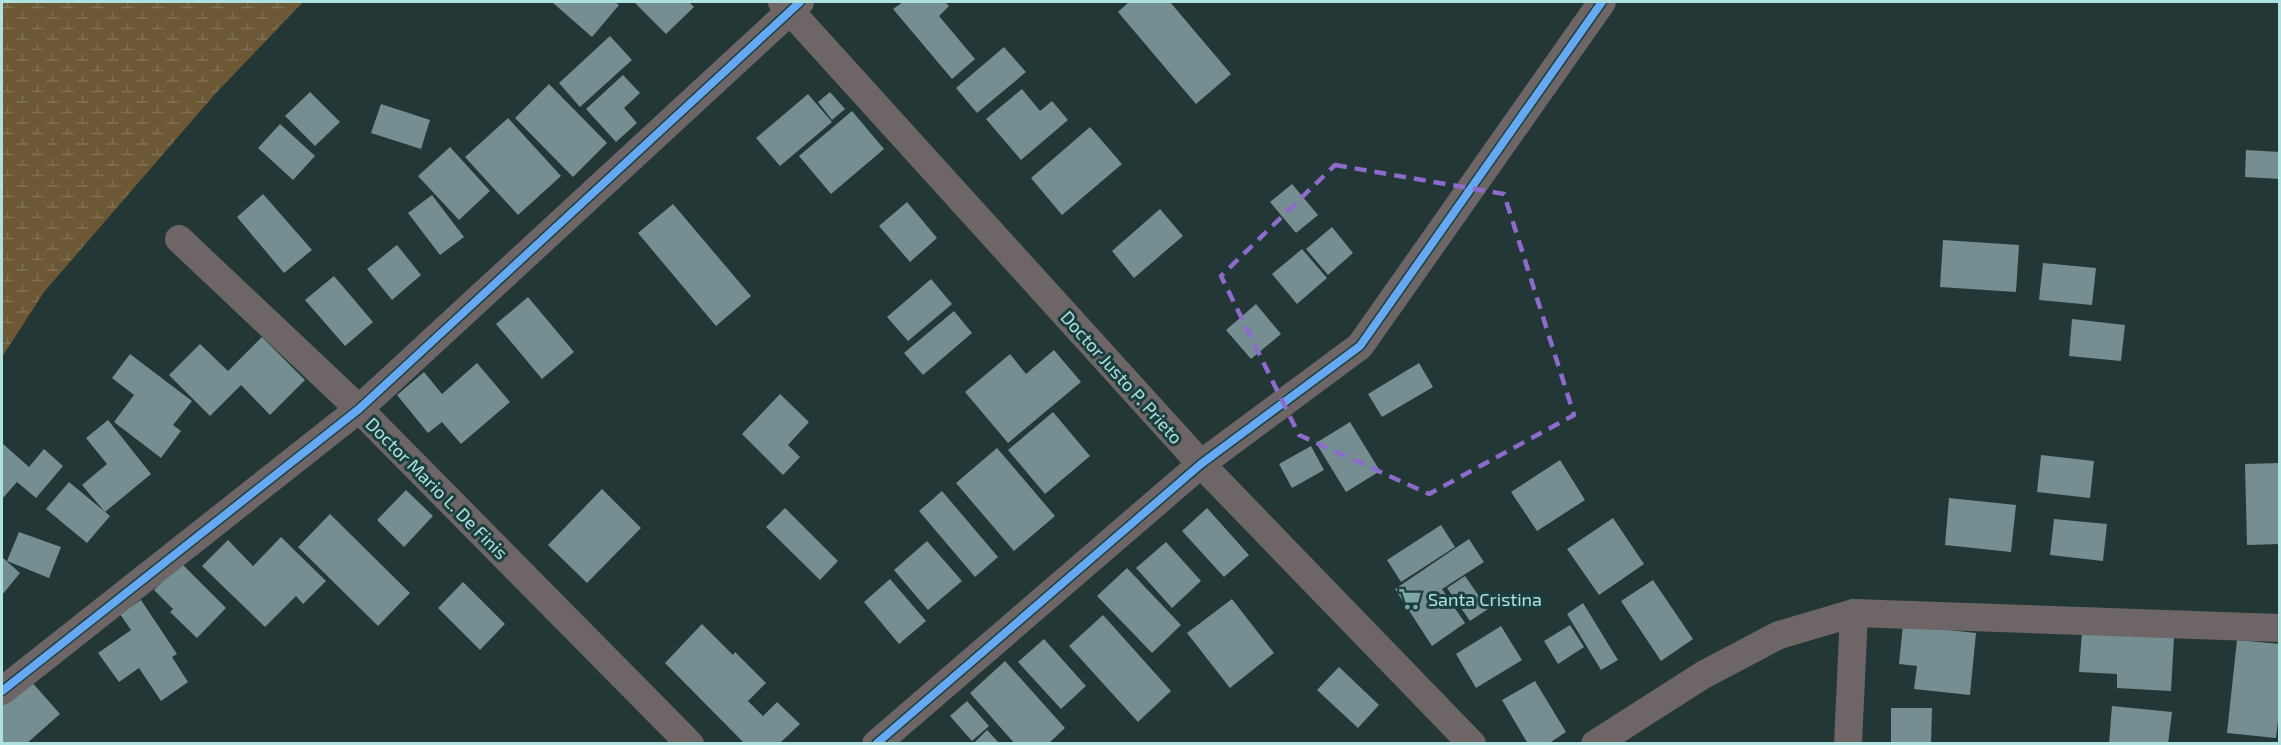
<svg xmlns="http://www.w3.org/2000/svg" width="2281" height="745" font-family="'Exo 2',sans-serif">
<defs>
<pattern id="wetland-marsh" width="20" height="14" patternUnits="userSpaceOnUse" patternTransform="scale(1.5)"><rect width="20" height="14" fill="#6d5836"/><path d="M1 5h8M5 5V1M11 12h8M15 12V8" fill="none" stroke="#7f7053"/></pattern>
</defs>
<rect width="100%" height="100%" fill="#223736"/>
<polygon fill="url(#wetland-marsh)" points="2,2 303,2 215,94 44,292 2,357"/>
<g fill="#758e92">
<polygon points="552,2 615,2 619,5 592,37"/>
<polygon points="634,2 689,2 694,7 666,34"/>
<polygon points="903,2 945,2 949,6 939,16 975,59 952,79 893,9"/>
<polygon points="1129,2 1170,2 1231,74 1196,104 1118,12"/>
<polygon points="610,36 632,60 580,107 559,83"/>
<polygon points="1004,47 1026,72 977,113 956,88"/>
<polygon points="623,75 640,93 624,108 637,123 616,142 586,109"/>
<polygon points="549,84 607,143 573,177 515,118"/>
<polygon points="1022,89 1040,111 1052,101 1068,120 1021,160 986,119"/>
<polygon points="310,92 340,122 315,146 285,116"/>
<polygon points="830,92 845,109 832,120 818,102"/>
<polygon points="808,94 832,122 780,166 756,138"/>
<polygon points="381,104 430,120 421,149 371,133"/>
<polygon points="852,111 884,149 831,194 799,156"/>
<polygon points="508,118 561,176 518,215 465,157"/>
<polygon points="280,124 315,156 293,180 258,148"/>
<polygon points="1090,127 1122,164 1062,215 1031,178"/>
<polygon points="450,147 490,191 459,220 418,176"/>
<polygon points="2246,150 2280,152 2280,179 2245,177"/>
<polygon points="1292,184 1318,215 1296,233 1270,202"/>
<polygon points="263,194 312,250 284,273 237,217"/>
<polygon points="432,195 464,237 440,255 408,213"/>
<polygon points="907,202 937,238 910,262 879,226"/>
<polygon points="673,204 751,296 716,326 638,233"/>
<polygon points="1160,209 1183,236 1134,278 1112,251"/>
<polygon points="1332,227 1353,253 1328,275 1306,249"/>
<polygon points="1943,240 2019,245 2016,292 1940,287"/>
<polygon points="397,245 421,275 392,300 367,269"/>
<polygon points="1302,249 1327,278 1297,304 1272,274"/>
<polygon points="2043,263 2096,268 2092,305 2039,300"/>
<polygon points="334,276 373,322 345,346 305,300"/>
<polygon points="931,279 952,304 908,341 887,317"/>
<polygon points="528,297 574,352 542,379 496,324"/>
<polygon points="1256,304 1281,334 1251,359 1226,330"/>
<polygon points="954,311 972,333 923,375 904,353"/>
<polygon points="2072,319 2125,325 2121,361 2069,356"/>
<polygon points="262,337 305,380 270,415 241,385 210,416 169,375 200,344 228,371"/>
<polygon points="1054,350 1081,382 1008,443 965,392 1010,354 1026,374"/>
<polygon points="130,354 192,401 173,425 181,431 161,458 114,422 134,395 112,378"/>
<polygon points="477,363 510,402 461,444 442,422 428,433 397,395 424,372 442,394"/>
<polygon points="1419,363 1433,387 1382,417 1368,394"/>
<polygon points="780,394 809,422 788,445 800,457 783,475 742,434"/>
<polygon points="1053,412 1090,456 1045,494 1008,450"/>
<polygon points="108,420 151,474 105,512 82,485 107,464 86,438"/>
<polygon points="1350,422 1380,471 1346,492 1316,443"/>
<polygon points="2,443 29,467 44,449 63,466 36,498 17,482 2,499"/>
<polygon points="1311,446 1324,470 1292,488 1279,464"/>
<polygon points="997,448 1055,516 1014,551 956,483"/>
<polygon points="2041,455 2094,461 2090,498 2037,492"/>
<polygon points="1560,460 1585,500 1537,531 1511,492"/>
<polygon points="2280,463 2280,544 2247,545 2245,464"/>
<polygon points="69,482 110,516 87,543 46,509"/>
<polygon points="602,489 641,528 587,583 548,545"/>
<polygon points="406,490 433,516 404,547 377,520"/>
<polygon points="942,491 998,557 975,577 919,511"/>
<polygon points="1949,498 2016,505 2011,552 1945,545"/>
<polygon points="785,508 838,561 820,580 766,527"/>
<polygon points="1207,508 1249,555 1224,577 1182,531"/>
<polygon points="330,514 410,593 378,626 298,547"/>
<polygon points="1613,518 1644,564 1599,595 1567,549"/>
<polygon points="2054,519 2107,524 2103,561 2050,555"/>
<polygon points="1441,525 1455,547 1401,582 1387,560"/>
<polygon points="19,532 61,547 49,578 7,561"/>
<polygon points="281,537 326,581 303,604 296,596 265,627 202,566 228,540 253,566"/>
<polygon points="1469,539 1484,562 1442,589 1465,623 1432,646 1395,589"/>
<polygon points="927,541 962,581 928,610 894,570"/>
<polygon points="1166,542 1201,581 1172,608 1136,568"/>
<polygon points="2,557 20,573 2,595"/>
<polygon points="181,563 226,608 197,638 170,612 173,609 154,590"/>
<polygon points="1127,568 1181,625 1152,653 1097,596"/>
<polygon points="1465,576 1488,609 1470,621 1447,588"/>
<polygon points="890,579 926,621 899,644 864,602"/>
<polygon points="1653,580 1693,639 1661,661 1621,601"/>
<polygon points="463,582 505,624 480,650 438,608"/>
<polygon points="1232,599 1274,653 1230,688 1187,633"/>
<polygon points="141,600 177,654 172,657 188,682 161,701 139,668 119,682 98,653 131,630 120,614"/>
<polygon points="1583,603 1618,660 1601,670 1567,614"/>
<polygon points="1103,615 1171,691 1138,722 1069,646"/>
<polygon points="702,624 733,655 735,652 766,683 748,701 763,716 777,702 800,724 779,744 745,744 665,663"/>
<polygon points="1570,625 1584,647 1558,664 1544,641"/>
<polygon points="1903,625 1976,633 1970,695 1914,689 1917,666 1899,664"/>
<polygon points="1501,626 1522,660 1476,688 1456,654"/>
<polygon points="2082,632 2174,637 2171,691 2117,688 2117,674 2079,672"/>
<polygon points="1044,639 1086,686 1061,709 1018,662"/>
<polygon points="2237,640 2280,644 2280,703 2276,738 2227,733"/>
<polygon points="1005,661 1065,728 1048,744 1015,744 970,693"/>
<polygon points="1339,667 1379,705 1358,728 1317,690"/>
<polygon points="30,680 60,714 26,744 2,744 2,706"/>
<polygon points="1535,681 1566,732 1548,744 1528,744 1502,700"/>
<polygon points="967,701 989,726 972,741 950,716"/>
<polygon points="2112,706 2172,712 2168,744 2109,744"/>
<polygon points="1891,708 1932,708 1931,744 1891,744"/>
<polygon points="987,730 1000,744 973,744"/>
</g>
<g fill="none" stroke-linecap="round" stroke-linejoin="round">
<g stroke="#6d6566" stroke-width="28">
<polyline points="782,2 1201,464 1472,744"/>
<polyline points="179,239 359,409 690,744"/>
<polyline points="2,691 359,409 800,2"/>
<polyline points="876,744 1201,464 1360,346 1602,2"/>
<polyline points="1595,744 1703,675 1779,635 1854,613 2280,628"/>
<polyline points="1848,744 1854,613"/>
</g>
<g stroke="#1a3f3e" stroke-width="11">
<g id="cycleway">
<polyline points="2,691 359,409 800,2"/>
<polyline points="876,744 1201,464 1360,346 1602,2"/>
</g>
</g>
<use href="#cycleway" stroke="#66a8f1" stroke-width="8"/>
</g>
<path fill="none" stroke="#8d6bcb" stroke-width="4.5" stroke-dasharray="12 8" stroke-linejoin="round" d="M1335,165L1504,194L1574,415L1429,494L1299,435L1221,276Z"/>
<defs>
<g id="supermarket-bare" transform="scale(1.8)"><path d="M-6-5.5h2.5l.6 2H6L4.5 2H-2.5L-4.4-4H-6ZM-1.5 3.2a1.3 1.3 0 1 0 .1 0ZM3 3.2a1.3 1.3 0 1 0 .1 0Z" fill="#7da6a4" stroke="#1a3f3e" stroke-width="2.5" paint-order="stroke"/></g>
</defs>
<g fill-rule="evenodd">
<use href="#supermarket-bare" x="1410" y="599"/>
</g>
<g text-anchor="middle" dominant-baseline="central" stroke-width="6" stroke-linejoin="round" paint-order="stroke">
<g font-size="18" fill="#aee1e0" stroke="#1a3f3e">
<text transform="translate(1122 377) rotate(48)">Doctor Justo P. Prieto</text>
<text transform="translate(437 488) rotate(45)">Doctor Mario L. De Finis</text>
</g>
<g font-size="18" fill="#aee1e0" stroke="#1a3f3e" text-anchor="start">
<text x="1428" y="599">Santa Cristina</text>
</g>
</g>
<rect width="2281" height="745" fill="none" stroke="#aee1e0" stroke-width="6"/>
</svg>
